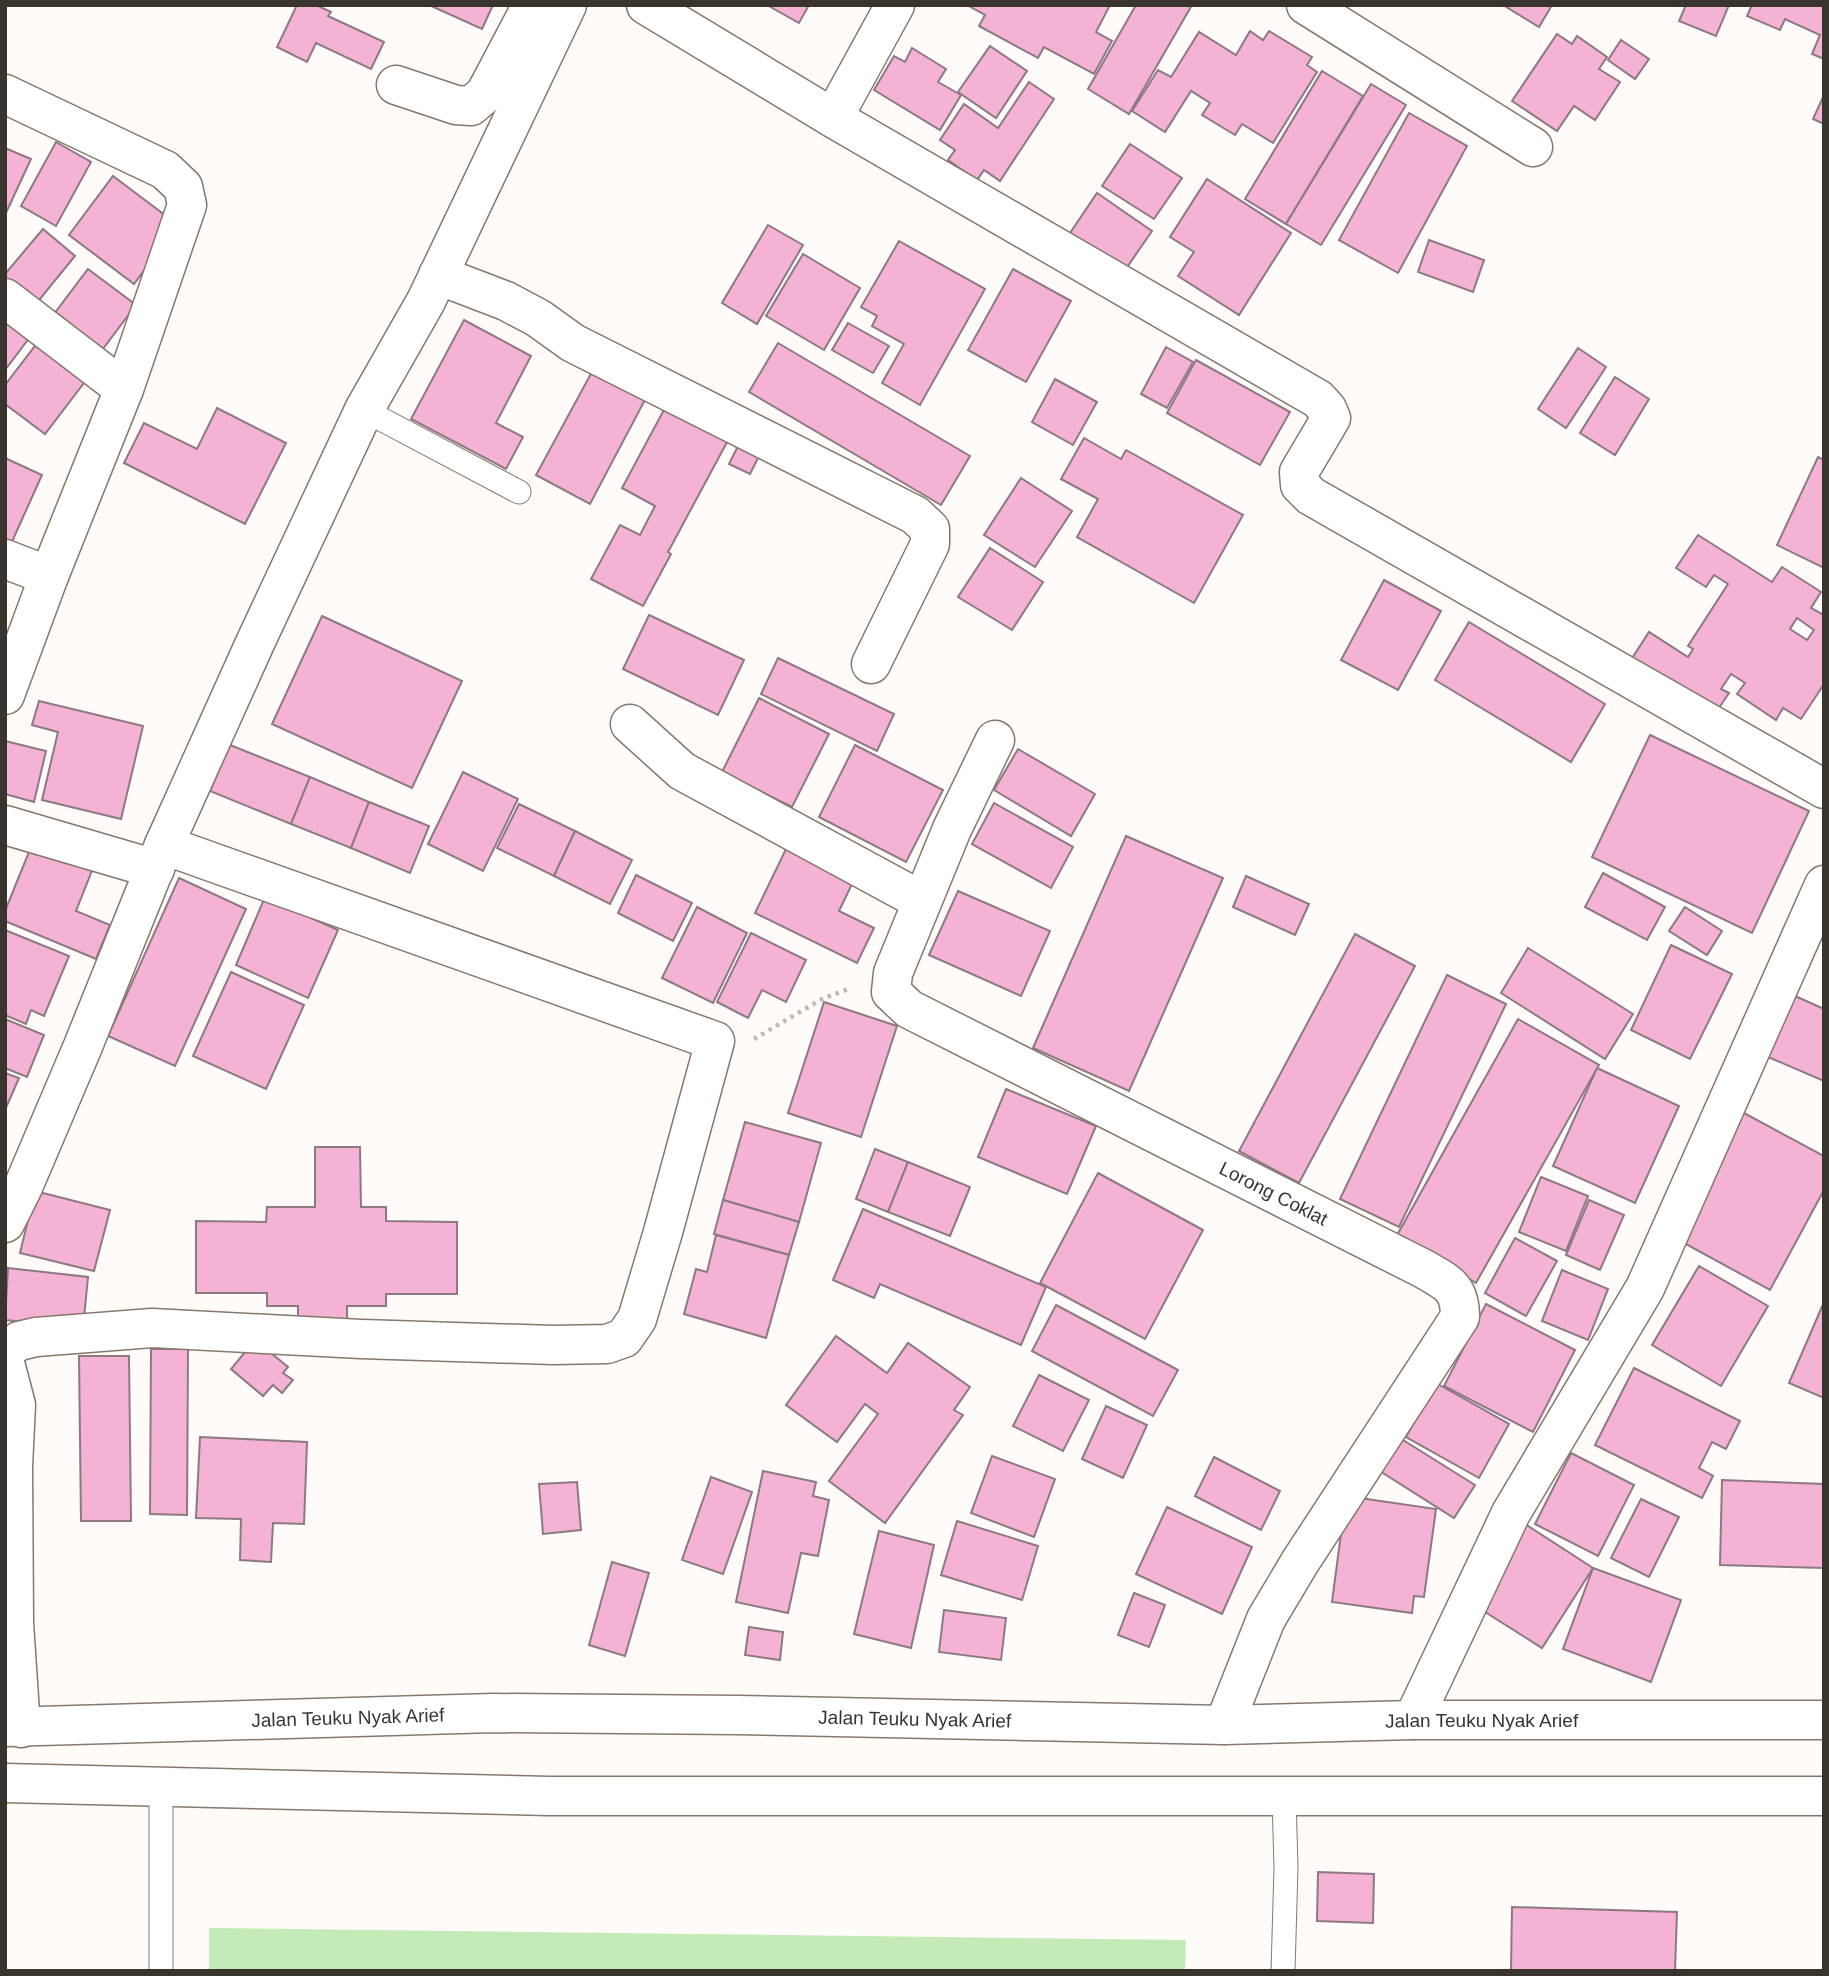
<svg xmlns="http://www.w3.org/2000/svg" width="1829" height="1976" font-family="Arial,sans-serif">
<rect width="100%" height="100%" fill="#fefbf8"/>
<polygon fill="#c3eab7" points="209,1928 1186,1940 1185,1971 209,1971"/>
<g fill="#f4b3d4" stroke="#8c7982" stroke-width="2" fill-rule="evenodd">
<polygon points="297,5 316,5 331,12 328,16 384,42 371,69 316,43 307,62 277,47"/>
<polygon points="429,5 493,5 482,29"/>
<polygon points="767,5 809,5 799,23"/>
<polygon points="967,5 1110,5 1096,32 1112,41 1094,74 1044,47 1038,58 979,26 985,15"/>
<polygon points="1136,5 1192,5 1129,114 1088,89"/>
<polygon points="1503,5 1552,5 1539,27"/>
<polygon points="1686,5 1729,5 1716,36 1679,21"/>
<polygon points="1752,5 1824,5 1824,59 1812,54 1820,35 1785,19 1780,30 1747,16"/>
<polygon points="1250,31 1263,40 1269,31 1312,57 1307,65 1317,72 1273,143 1242,124 1235,135 1202,115 1210,103 1191,91 1165,132 1132,111 1158,70 1171,77 1199,32 1236,55"/>
<polygon points="1557,34 1572,44 1577,36 1607,57 1599,69 1620,82 1595,120 1574,106 1557,131 1512,101"/>
<polygon points="1621,40 1649,59 1635,79 1608,60"/>
<polygon points="990,46 1027,71 996,118 958,92"/>
<polygon points="912,48 946,69 938,82 961,95 940,130 874,90 894,56 905,62"/>
<polygon points="1322,71 1363,96 1286,224 1245,199"/>
<polygon points="1029,82 1054,99 1000,181 984,170 977,180 948,160 955,150 940,140 964,104 998,128"/>
<polygon points="1371,84 1406,105 1321,245 1286,224"/>
<polygon points="1824,95 1824,124 1813,119"/>
<polygon points="1409,113 1467,146 1398,273 1339,240"/>
<polygon points="56,142 91,162 56,226 21,206"/>
<polygon points="1130,144 1182,178 1154,219 1102,186"/>
<polygon points="5,148 31,159 5,215"/>
<polygon points="113,176 178,225 134,284 69,235"/>
<polygon points="1207,179 1291,233 1239,315 1178,276 1194,252 1170,237"/>
<polygon points="1097,193 1152,231 1121,276 1066,239"/>
<polygon points="768,225 803,245 757,324 722,303"/>
<polygon points="43,229 75,256 35,305 5,280 5,274"/>
<polygon points="1429,240 1484,260 1473,292 1418,272"/>
<polygon points="899,241 985,289 920,405 882,383 904,344 872,326 877,316 861,307"/>
<polygon points="803,254 860,288 824,350 766,316"/>
<polygon points="88,269 136,305 99,354 51,318"/>
<polygon points="1013,269 1071,301 1026,382 968,350"/>
<polygon points="5,312 33,333 5,370"/>
<polygon points="464,320 531,356 496,423 523,437 506,469 411,419"/>
<polygon points="848,323 889,346 873,373 832,350"/>
<polygon points="38,342 87,379 45,434 5,404 5,385"/>
<polygon points="778,343 970,456 941,505 749,392"/>
<polygon points="1166,347 1193,362 1167,408 1141,394"/>
<polygon points="1578,348 1606,367 1566,428 1538,409"/>
<polygon points="1196,360 1290,412 1260,465 1167,413"/>
<polygon points="594,368 647,396 590,504 536,475"/>
<polygon points="1615,377 1649,399 1615,455 1580,433"/>
<polygon points="1055,379 1097,402 1073,445 1032,422"/>
<polygon points="666,406 733,431 668,552 671,554 643,606 591,579 620,525 640,535 655,506 622,488"/>
<polygon points="217,408 286,443 245,524 124,463 144,423 197,449"/>
<polygon points="742,438 763,448 750,474 729,464"/>
<polygon points="1084,438 1121,459 1126,450 1243,515 1194,603 1077,537 1098,499 1061,479"/>
<polygon points="1818,457 1824,460 1824,568 1777,545"/>
<polygon points="5,458 42,475 6,555 5,554"/>
<polygon points="1021,478 1072,511 1035,567 984,535"/>
<path d="M1698,535L1772,582L1782,567L1821,592L1811,608L1824,615V684L1801,719L1783,708L1776,720L1737,694L1745,683L1731,674L1721,689L1729,693L1713,717L1629,663L1649,632L1688,657L1693,649L1688,646L1728,584L1714,575L1706,587L1676,568ZM1797,618L1814,630L1807,640L1790,629Z"/>
<polygon points="990,548 1043,582 1012,630 958,597"/>
<polygon points="1384,580 1441,611 1398,690 1341,660"/>
<polygon points="649,615 744,660 718,715 623,669"/>
<polygon points="322,616 462,681 412,788 272,724"/>
<polygon points="1469,622 1605,704 1571,762 1435,680"/>
<polygon points="778,658 894,714 877,751 761,694"/>
<polygon points="759,698 829,734 792,807 722,772"/>
<polygon points="39,701 143,726 121,819 42,800 58,732 32,725"/>
<polygon points="1650,735 1809,811 1752,933 1592,857"/>
<polygon points="5,741 46,751 34,802 5,794"/>
<polygon points="230,745 310,777 291,824 210,791"/>
<polygon points="855,745 943,790 906,862 819,817"/>
<polygon points="1018,749 1095,794 1071,836 994,790"/>
<polygon points="463,772 518,799 483,871 428,844"/>
<polygon points="310,777 369,802 351,848 291,824"/>
<polygon points="369,802 429,826 410,873 351,848"/>
<polygon points="994,803 1073,847 1051,888 972,844"/>
<polygon points="519,804 575,831 554,876 497,848"/>
<polygon points="575,831 632,860 610,904 554,876"/>
<polygon points="1126,836 1223,878 1129,1091 1033,1048"/>
<polygon points="33,842 93,868 76,911 110,925 96,959 5,921 5,911"/>
<polygon points="786,849 853,882 839,911 874,928 857,963 755,913"/>
<polygon points="1603,873 1665,907 1647,940 1585,907"/>
<polygon points="636,875 692,903 673,941 618,913"/>
<polygon points="1246,876 1309,904 1295,935 1233,907"/>
<polygon points="179,878 246,909 175,1066 108,1036"/>
<polygon points="958,891 1050,931 1021,996 929,955"/>
<polygon points="265,897 338,930 308,998 236,965"/>
<polygon points="697,907 747,933 713,1003 662,978"/>
<polygon points="1685,907 1722,931 1707,955 1669,931"/>
<polygon points="5,930 69,956 44,1016 31,1010 26,1024 5,1015"/>
<polygon points="751,933 806,960 786,1002 762,990 748,1018 717,1002"/>
<polygon points="1355,934 1415,966 1299,1183 1239,1151"/>
<polygon points="1671,945 1732,974 1690,1059 1631,1030"/>
<polygon points="1528,948 1633,1014 1605,1059 1501,993"/>
<polygon points="231,972 304,1005 266,1089 193,1056"/>
<polygon points="1447,975 1506,1004 1399,1227 1340,1199"/>
<polygon points="1795,996 1824,1009 1824,1081 1768,1057"/>
<polygon points="824,1002 897,1026 861,1137 788,1113"/>
<polygon points="5,1019 44,1035 27,1077 5,1068"/>
<polygon points="1518,1019 1599,1065 1476,1283 1396,1237"/>
<polygon points="1597,1068 1679,1106 1635,1203 1553,1166"/>
<polygon points="5,1073 19,1078 5,1110"/>
<polygon points="1006,1089 1096,1126 1067,1194 978,1157"/>
<polygon points="1742,1112 1824,1156 1824,1190 1770,1290 1675,1238"/>
<polygon points="745,1122 821,1143 799,1222 723,1200"/>
<polygon points="315,1147 360,1147 361,1207 386,1207 386,1221 457,1222 457,1294 386,1294 386,1306 347,1306 347,1327 298,1327 298,1306 267,1306 267,1293 196,1293 196,1221 266,1222 267,1207 315,1207"/>
<polygon points="875,1149 908,1162 888,1212 856,1199"/>
<polygon points="908,1162 970,1187 950,1236 888,1212"/>
<polygon points="1098,1173 1203,1230 1145,1339 1040,1283"/>
<polygon points="1541,1177 1588,1196 1566,1251 1519,1232"/>
<polygon points="35,1191 110,1210 94,1271 20,1253"/>
<polygon points="723,1200 799,1222 789,1255 714,1234"/>
<polygon points="1589,1200 1624,1215 1600,1270 1566,1255"/>
<polygon points="863,1209 1046,1287 1021,1345 880,1284 874,1298 833,1280"/>
<polygon points="716,1235 789,1255 766,1338 684,1314 696,1269 707,1272"/>
<polygon points="1515,1238 1557,1261 1526,1316 1485,1293"/>
<polygon points="1699,1266 1768,1306 1721,1386 1652,1345"/>
<polygon points="8,1268 88,1277 83,1328 5,1320"/>
<polygon points="1562,1270 1608,1289 1588,1340 1542,1321"/>
<polygon points="1824,1302 1824,1398 1789,1383"/>
<polygon points="1486,1304 1575,1350 1533,1432 1444,1386"/>
<polygon points="1056,1305 1178,1370 1153,1416 1032,1351"/>
<polygon points="836,1336 887,1373 908,1343 970,1387 954,1410 963,1415 885,1523 829,1481 878,1414 865,1404 837,1442 786,1405"/>
<polygon points="255,1340 288,1367 283,1373 293,1380 282,1393 273,1385 263,1396 231,1369"/>
<polygon points="151,1349 188,1349 187,1515 150,1514"/>
<polygon points="79,1356 129,1356 131,1521 81,1521"/>
<polygon points="1634,1368 1740,1421 1726,1449 1712,1442 1699,1468 1713,1476 1702,1498 1595,1445"/>
<polygon points="1039,1375 1089,1400 1063,1451 1013,1426"/>
<polygon points="1436,1383 1509,1424 1479,1478 1406,1437"/>
<polygon points="1106,1406 1147,1425 1123,1478 1082,1459"/>
<polygon points="1395,1435 1475,1485 1454,1518 1375,1468"/>
<polygon points="200,1437 307,1442 304,1524 273,1523 271,1562 240,1560 241,1519 196,1518"/>
<polygon points="1571,1453 1634,1485 1598,1556 1535,1524"/>
<polygon points="992,1456 1055,1479 1034,1537 971,1513"/>
<polygon points="1214,1457 1280,1491 1261,1530 1195,1496"/>
<polygon points="763,1471 816,1482 813,1496 829,1500 818,1556 801,1553 788,1613 736,1602"/>
<polygon points="711,1477 752,1492 723,1574 682,1560"/>
<polygon points="1722,1480 1824,1484 1824,1568 1720,1565"/>
<polygon points="577,1482 581,1530 543,1534 539,1484"/>
<polygon points="1346,1496 1436,1509 1424,1597 1414,1596 1412,1613 1332,1602"/>
<polygon points="1641,1499 1679,1517 1649,1577 1611,1558"/>
<polygon points="1167,1507 1252,1547 1222,1614 1136,1574"/>
<polygon points="957,1521 1038,1546 1022,1600 941,1575"/>
<polygon points="1525,1524 1593,1568 1542,1648 1474,1605"/>
<polygon points="879,1531 934,1545 911,1648 854,1634"/>
<polygon points="612,1562 649,1573 625,1656 589,1645"/>
<polygon points="1593,1568 1681,1600 1651,1682 1563,1649"/>
<polygon points="1134,1593 1165,1605 1149,1647 1118,1635"/>
<polygon points="944,1610 1006,1618 1001,1660 939,1652"/>
<polygon points="749,1627 783,1632 780,1660 745,1655"/>
<polygon points="1318,1872 1374,1874 1373,1923 1317,1921"/>
<polygon points="1512,1907 1677,1912 1675,1971 1511,1971"/>
</g>
<g fill="none" stroke-linecap="round" stroke-linejoin="round">
<g stroke="#87786b" stroke-width="25">
<g id="service">
<polyline points="364,410 519,492"/>
<polyline points="161,1971 161,1787"/>
<polyline points="1283,1971 1286,1868 1284,1797"/>
</g>
</g>
<g stroke="#87786b" stroke-width="41">
<g id="minor">
<polyline points="646,5 833,118 895,5"/>
<polyline points="1306,5 1533,147"/>
<polyline points="396,85 456,105 471,106 485,94 532,5"/>
<polyline points="5,94 165,170 183,187 187,205 124,389 49,576 5,695"/>
<polyline points="833,118 1318,399 1327,409 1331,418 1299,472 1300,485 1311,496 1824,789"/>
<polyline points="438,275 506,301 538,318 573,343 915,515 930,529 930,544 871,664"/>
<polyline points="5,298 124,389"/>
<polyline points="5,559 49,576"/>
<polyline points="630,724 682,771 922,901"/>
<path id="s1" d="M995,740L952,829L893,973L891,992L909,1009L1424,1269C1448,1283 1460,1287 1460,1317L1300,1562L1266,1619L1224,1725"/>
<polyline points="5,825 155,869"/>
<polyline points="5,1223 23,1187 83,1046 164,845 255,643 364,410 426,301 567,5"/>
<polyline points="5,1350 19,1341 36,1337 152,1328 361,1339 553,1345 607,1344 624,1338 637,1319 663,1232 715,1041 164,845"/>
<polyline points="5,1363 16,1405 13,1466 14,1623 21,1728"/>
<polyline points="1413,1720 1511,1513 1645,1288 1824,885"/>
</g>
</g>
<g stroke="#87786b" stroke-width="41">
<g id="trunk">
<path id="s2" d="M5,1727L494,1713L738,1715L1224,1725L1413,1720H1824"/>
<polyline points="5,1783 549,1796 1824,1796"/>
</g>
</g>
<polyline stroke="#bdb9b5" stroke-width="4.5" stroke-dasharray="3.5 5" stroke-linecap="butt" points="754,1039 822,999 851,988"/>
<use href="#service" stroke="#fff" stroke-width="23"/>
<use href="#minor" stroke="#fff" stroke-width="38"/>
<use href="#trunk" stroke="#fff" stroke-width="38"/>
</g>
<g text-anchor="middle" dominant-baseline="central" stroke-width="6" stroke-linejoin="round" paint-order="stroke">
<g font-size="19" fill="#3a342e" stroke="#fff">
<text stroke="none"><textPath href="#s1" startOffset="707">Lorong Coklat</textPath></text>
<text stroke="none"><textPath href="#s2" startOffset="343">Jalan Teuku Nyak Arief</textPath></text>
<text stroke="none"><textPath href="#s2" startOffset="910">Jalan Teuku Nyak Arief</textPath></text>
<text stroke="none"><textPath href="#s2" startOffset="1477">Jalan Teuku Nyak Arief</textPath></text>
</g>
</g>
<rect width="1829" height="1976" fill="none" stroke="#3a342e" stroke-width="14"/>
</svg>
